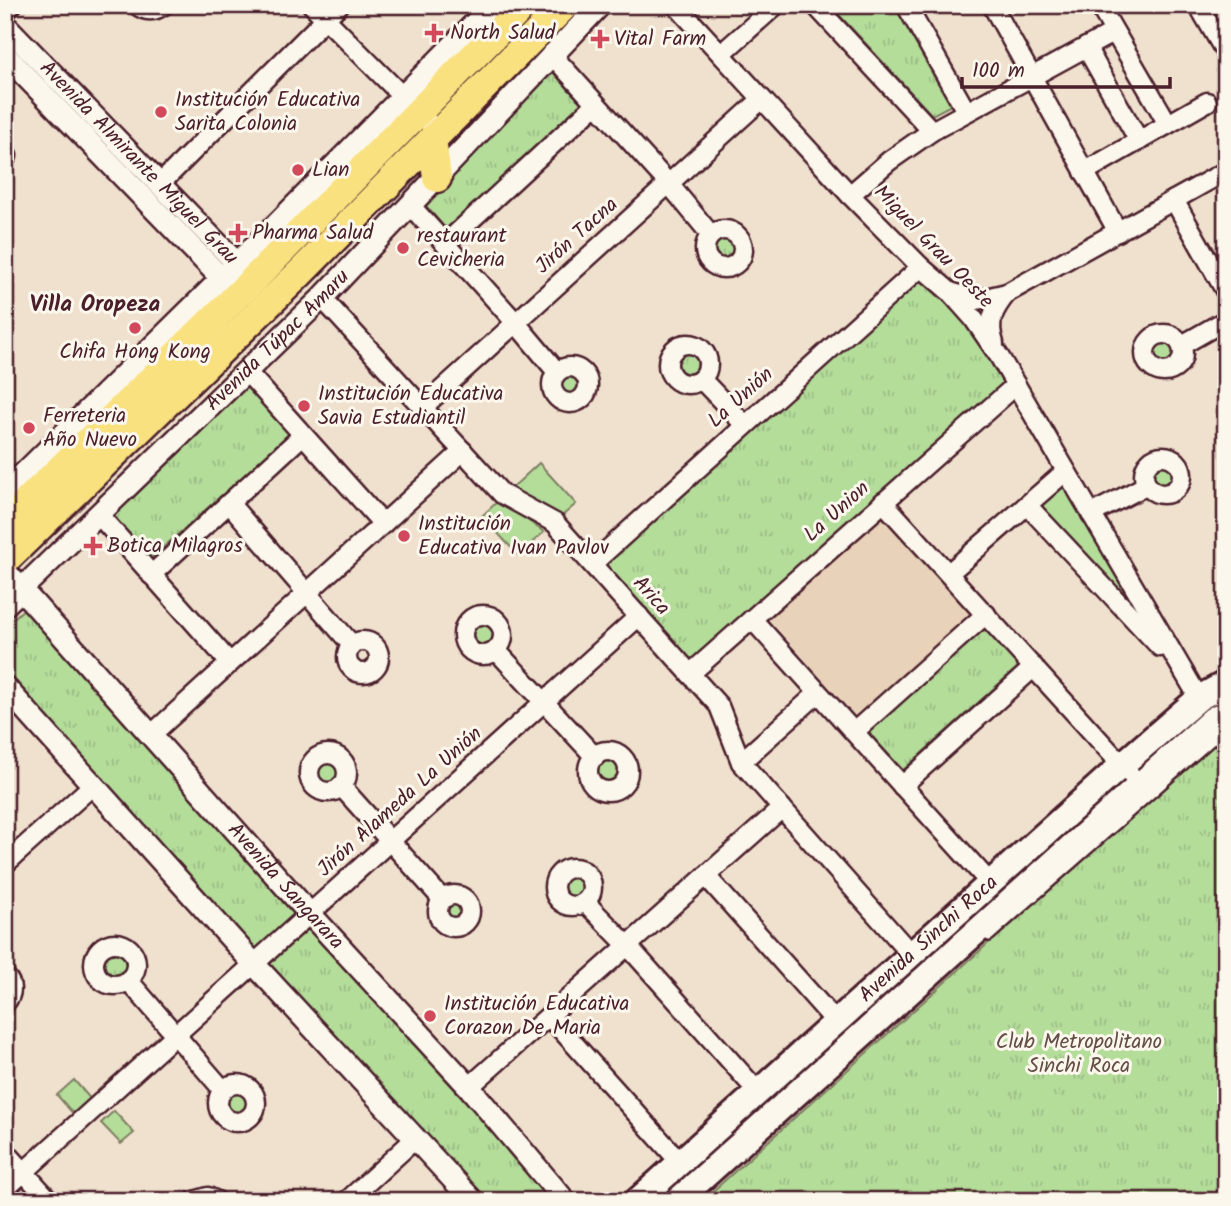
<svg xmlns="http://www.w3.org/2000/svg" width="1231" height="1206" font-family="Kalam,sans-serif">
<defs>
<pattern id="park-tufts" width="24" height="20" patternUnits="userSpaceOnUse" patternTransform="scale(1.75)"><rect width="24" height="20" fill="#b4dd9a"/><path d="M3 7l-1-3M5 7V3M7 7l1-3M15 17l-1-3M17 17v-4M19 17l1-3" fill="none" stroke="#9cbd85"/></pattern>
</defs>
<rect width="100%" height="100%" fill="#f0e1ce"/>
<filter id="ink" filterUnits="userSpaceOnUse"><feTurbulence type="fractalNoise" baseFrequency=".0143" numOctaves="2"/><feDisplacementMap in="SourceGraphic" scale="14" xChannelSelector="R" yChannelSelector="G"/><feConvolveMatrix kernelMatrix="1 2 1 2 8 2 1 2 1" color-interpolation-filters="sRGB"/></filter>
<g filter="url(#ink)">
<polygon fill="#e8d2b9" points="881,515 971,615 857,718 767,617"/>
<g fill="#b4dd9a" stroke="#7f7e62" stroke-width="2">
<circle cx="1164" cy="353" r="13"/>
<circle cx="1163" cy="475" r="13"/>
<polygon points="539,463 576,504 562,516 512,488"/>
<polygon points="1062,486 1070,488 1132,596 1128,600 1039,505"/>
<polygon points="499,500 544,532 518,555 482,516"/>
<circle cx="483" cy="635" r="13"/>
<circle cx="608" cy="771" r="15"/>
<circle cx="327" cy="773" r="13"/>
<circle cx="573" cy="887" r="15"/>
<circle cx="453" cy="911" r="14"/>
<polygon points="74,1080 93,1102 76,1117 57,1095"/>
<circle cx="238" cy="1102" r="14"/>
<polygon points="114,1111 134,1133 121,1144 101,1123"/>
</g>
<g fill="url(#park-tufts)" stroke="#7f7e62" stroke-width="2">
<polygon points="830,5 898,5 953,104 932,115"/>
<polygon points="551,70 583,105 447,230 426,206"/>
<circle cx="724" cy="249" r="16"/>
<polygon points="919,277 965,322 1004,383 692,666 602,562"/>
<circle cx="688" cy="364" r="16"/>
<circle cx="569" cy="386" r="14"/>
<polygon points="244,377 292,433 149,560 105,511"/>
<polygon points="26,607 554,1201 478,1201 5,670 5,626"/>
<polygon points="985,627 1020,665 903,770 868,732"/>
<polygon points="1226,729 1226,1201 702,1201"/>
<circle cx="114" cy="964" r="15"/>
</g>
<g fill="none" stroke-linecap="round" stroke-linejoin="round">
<g stroke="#4a1f2b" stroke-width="14">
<polyline id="service" points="989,936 1226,727"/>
</g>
<g stroke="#4a1f2b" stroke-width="23">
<g id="minor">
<path d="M137,5C145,12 155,12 164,5"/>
<polyline points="312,5 438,132"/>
<polyline points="676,5 850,195 921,267 950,292 973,318 999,356 1199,698"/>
<polyline points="815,5 932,131"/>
<polyline points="906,5 966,111"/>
<polyline points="992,5 1118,232"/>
<polyline points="1099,5 1168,124"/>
<polyline points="1198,5 1226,53"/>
<polyline points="5,12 12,5"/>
<polyline points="1086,47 1139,141"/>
<polyline points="551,54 669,184 711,235"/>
<polyline points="721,54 776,5"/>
<polyline points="5,158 7,156"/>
<polyline points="1084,172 1207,102"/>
<polyline points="160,184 339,5"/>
<polyline points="850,195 889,161 932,131 1114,32"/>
<polyline points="1174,200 1226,292"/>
<polyline points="411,206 516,323 557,372"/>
<circle cx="724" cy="249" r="19"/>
<polyline points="445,244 596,104"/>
<polyline points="953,293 977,300 1007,293 1226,171"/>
<polyline points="322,298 502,494 555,523 719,706 741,762 911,954"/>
<circle cx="1164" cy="353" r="19"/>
<path d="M994,343C987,322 993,310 1007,293"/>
<circle cx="688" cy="364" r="20"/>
<polyline points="1182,345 1226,320"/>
<circle cx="570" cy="385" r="18"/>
<polyline points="246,371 383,524"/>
<polyline points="701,379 745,425"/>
<polyline points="423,407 762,99"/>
<circle cx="1163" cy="475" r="19"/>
<polyline points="883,502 1130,774"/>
<polyline points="229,503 352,645"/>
<polyline points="1027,505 1160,647"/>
<polyline points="98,514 230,663"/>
<polyline points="1091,514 1147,485"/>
<polyline points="592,564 921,267"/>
<polyline points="949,573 1066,471"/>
<polyline points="151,575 303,435"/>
<circle cx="483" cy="635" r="20"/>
<polyline points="752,619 990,883"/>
<circle cx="363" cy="657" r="16"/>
<polyline points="496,650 595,757"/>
<polyline points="690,674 1016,385"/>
<polyline points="854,732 986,614"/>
<polyline points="151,735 463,451"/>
<circle cx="608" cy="771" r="20"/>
<circle cx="328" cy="773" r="19"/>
<polyline points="741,762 818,693"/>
<polyline points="341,786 442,899"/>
<polyline points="902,786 1034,667"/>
<polyline points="5,864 93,785"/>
<circle cx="573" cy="887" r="19"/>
<polyline points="706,876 836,1022"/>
<circle cx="454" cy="911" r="16"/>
<polyline points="585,902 628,946 758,1092"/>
<circle cx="115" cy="964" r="21"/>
<path d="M5,976C13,984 13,994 5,1003"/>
<polyline points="128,980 223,1090"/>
<polyline points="549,1016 680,1162"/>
<circle cx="237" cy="1103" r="19"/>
<polyline points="469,1087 782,808"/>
<polyline points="5,1151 50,1201"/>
<polyline points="5,1189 639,616"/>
<polyline points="194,1201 208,1197 217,1201"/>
<polyline points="347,1201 416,1138"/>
</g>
</g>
<g stroke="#4a1f2b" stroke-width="26">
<g id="tertiary">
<path id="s1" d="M5,25L246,273"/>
<polyline points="5,55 230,287"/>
<polyline points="5,492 266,235 493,5"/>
<path id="s2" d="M5,571L300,903L469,1087L565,1201"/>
<path id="s3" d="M5,605L322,298L600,5"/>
<polyline points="5,687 254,964 473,1201"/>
</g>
</g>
<g stroke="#4a1f2b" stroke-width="30">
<g id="secondary">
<path id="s4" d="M637,1201L1123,764L1199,698L1226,683"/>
<polyline points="677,1201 1213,719 1226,712"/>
</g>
</g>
<g stroke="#4a1f2b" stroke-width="33">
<g id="trunk">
<polyline points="432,139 437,178"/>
<polyline points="5,523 253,280 524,5"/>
<polyline points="5,560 300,273 565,5"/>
</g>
</g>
<use href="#service" stroke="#fbf7ec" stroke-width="9"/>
<use href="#minor" stroke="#fbf7ec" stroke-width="18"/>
<use href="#tertiary" stroke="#fbf7ec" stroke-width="21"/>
<use href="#secondary" stroke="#fbf7ec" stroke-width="24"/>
<use href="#trunk" stroke="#fae180" stroke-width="28"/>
</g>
</g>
<g fill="#d1495b" stroke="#fbf7ec" stroke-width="2.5">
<path d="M430.5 22.5h7v7h7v7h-7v7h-7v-7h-7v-7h7z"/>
<path d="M596.5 28.5h7v7h7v7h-7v7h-7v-7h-7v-7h7z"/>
<circle cx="161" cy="112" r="7"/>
<circle cx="298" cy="170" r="7"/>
<path d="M234.5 222.5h7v7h7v7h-7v7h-7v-7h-7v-7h7z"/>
<circle cx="403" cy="248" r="7"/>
<circle cx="135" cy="328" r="7"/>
<circle cx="304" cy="406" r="7"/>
<circle cx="29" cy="428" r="7"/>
<circle cx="404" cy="536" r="7"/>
<path d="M89.5 535.5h7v7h7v7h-7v7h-7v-7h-7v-7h7z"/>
<circle cx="430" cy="1016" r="7"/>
</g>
<g text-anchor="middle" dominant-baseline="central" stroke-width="6" stroke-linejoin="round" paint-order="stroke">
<g font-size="21" fill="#4a1f2b" stroke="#fbf7ec" text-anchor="start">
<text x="450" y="33">North Salud</text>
<text x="614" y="39">Vital Farm</text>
<text x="175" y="100">Institución Educativa<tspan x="175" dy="24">Sarita Colonia</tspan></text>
<text x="312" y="170">Lian</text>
<text x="252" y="233">Pharma Salud</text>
<text x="417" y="236">restaurant<tspan x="417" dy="24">Cevicheria</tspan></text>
<text x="135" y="352" text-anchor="middle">Chifa Hong Kong</text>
<text x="318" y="394">Institución Educativa<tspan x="318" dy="24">Savia Estudiantil</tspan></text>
<text x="43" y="416">Ferreteria<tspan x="43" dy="24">Año Nuevo</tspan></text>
<text x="418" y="524">Institución<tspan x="418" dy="24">Educativa Ivan Pavlov</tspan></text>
<text x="107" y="546">Botica Milagros</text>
<text x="444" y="1004">Institución Educativa<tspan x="444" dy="24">Corazon De Maria</tspan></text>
</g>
<g font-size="21" fill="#4a1f2b" stroke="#fbf7ec">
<text stroke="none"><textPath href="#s1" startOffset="192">Avenida Almirante Miguel Grau</textPath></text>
<text transform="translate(577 236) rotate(-42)">Jirón Tacna</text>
<text transform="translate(933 247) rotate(46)">Miguel Grau Oeste</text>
<text stroke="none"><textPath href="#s3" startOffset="380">Avenida Túpac Amaru</textPath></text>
<text transform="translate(741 398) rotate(-42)">La Unión</text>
<text transform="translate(837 512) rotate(-42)">La Union</text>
<text transform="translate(651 596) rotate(48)">Arica</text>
<text transform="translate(400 802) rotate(-42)">Jirón Alameda La Unión</text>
<text stroke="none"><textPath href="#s2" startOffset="422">Avenida Sangarara</textPath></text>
<text stroke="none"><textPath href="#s4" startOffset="392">Avenida Sinchi Roca</textPath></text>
</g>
<g font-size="21" fill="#644e47" stroke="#fbf7ec">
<text x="1079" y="1042">Club Metropolitano<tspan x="1079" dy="24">Sinchi Roca</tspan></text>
</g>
<g font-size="23" font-weight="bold" fill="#4a1f2b" stroke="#fbf7ec">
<text x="95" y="305">Villa Oropeza</text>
</g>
</g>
<rect width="1231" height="1206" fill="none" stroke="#fbf7ec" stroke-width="28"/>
<rect x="14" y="14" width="1203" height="1178" fill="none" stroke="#4a1f2b" stroke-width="2.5" filter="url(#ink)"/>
<path d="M962 77v10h208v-10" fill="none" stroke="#4a1f2b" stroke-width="3.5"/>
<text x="972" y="77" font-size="21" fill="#4a1f2b" stroke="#fbf7ec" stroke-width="5" paint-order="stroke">100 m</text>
</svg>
